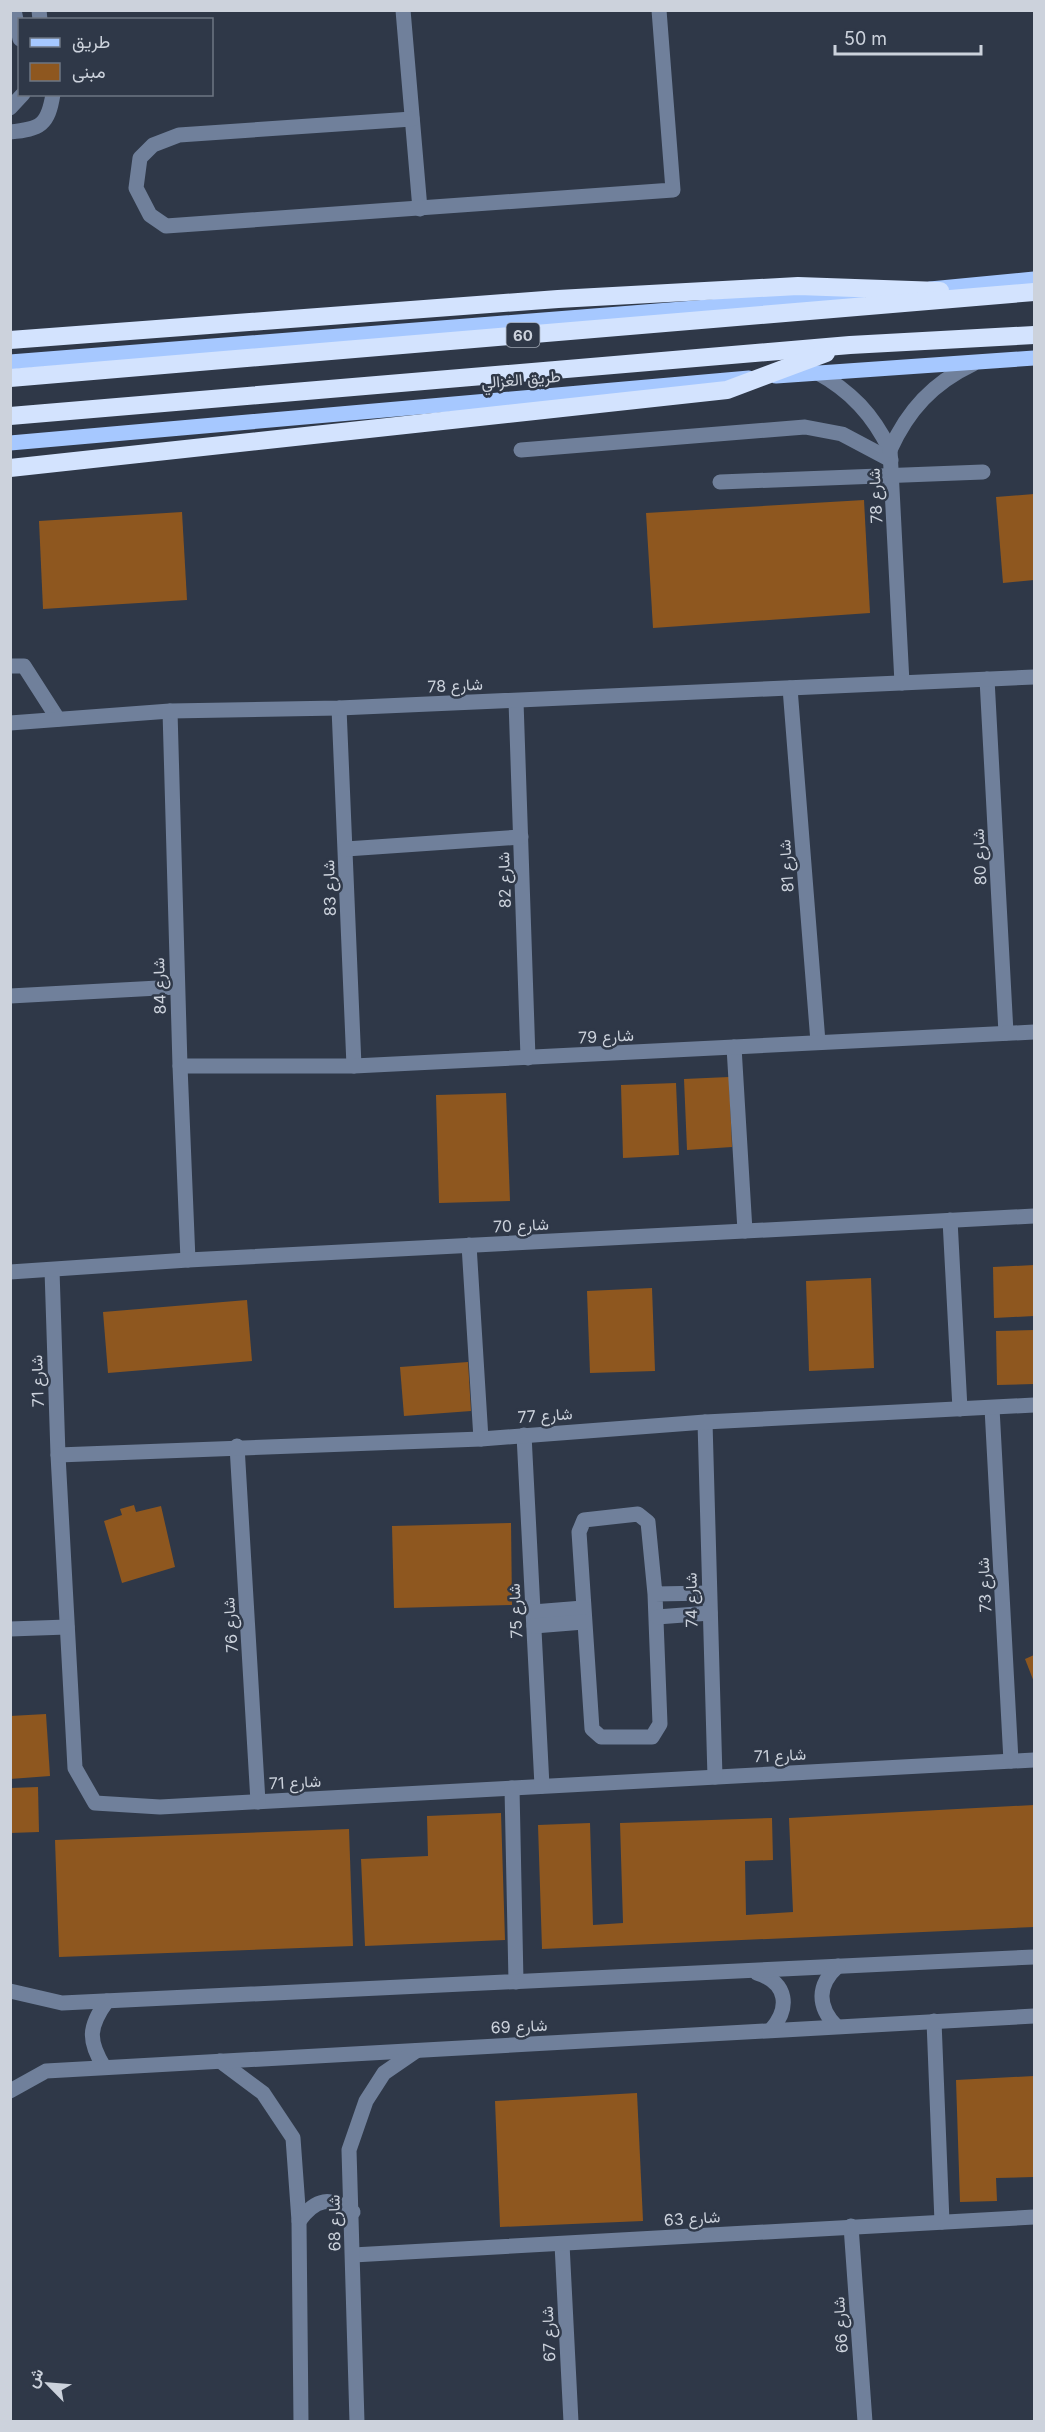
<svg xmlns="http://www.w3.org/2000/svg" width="1045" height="2432" font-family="Inter,Vazirmatn,sans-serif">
<rect width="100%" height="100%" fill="#2f3848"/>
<g fill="#8e571f">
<polygon points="1034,494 1034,580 1003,583 996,497"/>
<polygon points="864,500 870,613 653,628 646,513"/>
<polygon points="182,512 187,600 43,609 39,521"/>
<polygon points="729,1077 732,1147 687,1150 684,1079"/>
<polygon points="676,1083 679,1155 623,1158 621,1085"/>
<polygon points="506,1093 510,1201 439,1203 436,1095"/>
<polygon points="1034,1265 1034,1316 994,1318 993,1267"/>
<polygon points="871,1278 874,1368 809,1371 806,1281"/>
<polygon points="652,1288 655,1371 590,1373 587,1291"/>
<polygon points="247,1300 252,1361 108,1373 103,1312"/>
<polygon points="1034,1330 1034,1384 997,1385 996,1331"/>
<polygon points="468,1362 471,1411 404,1416 400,1367"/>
<polygon points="134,1505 136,1512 161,1506 175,1567 122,1583 104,1521 122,1515 120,1509"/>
<polygon points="511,1523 512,1605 394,1608 392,1526"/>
<polygon points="1034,1655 1034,1682 1025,1659"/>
<polygon points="46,1714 50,1776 10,1779 10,1716"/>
<polygon points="38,1787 39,1832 10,1833 10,1788"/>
<polygon points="1034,1805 1034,1927 542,1949 538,1825 590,1823 593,1925 623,1923 620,1823 772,1818 773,1860 745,1861 746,1915 793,1912 789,1818"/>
<polygon points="501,1813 505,1940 365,1946 361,1859 428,1856 427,1816"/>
<polygon points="349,1829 353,1946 59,1957 55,1840"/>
<polygon points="1034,2076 1034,2177 996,2178 997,2201 960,2202 956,2080"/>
<polygon points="637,2093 643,2221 500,2227 495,2101"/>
</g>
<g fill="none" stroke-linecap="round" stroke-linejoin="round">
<g stroke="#70809b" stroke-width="15">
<polyline points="14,10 20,39"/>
<polyline points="39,10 40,20"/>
<polyline points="403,10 420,209"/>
<polyline points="10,108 23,94"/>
<polyline points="412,119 179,135 153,145 140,158 136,188 150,215 166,226 673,190 659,10"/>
<path d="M10,132C41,129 48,125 53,94"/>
<path d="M816,372C851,391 873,415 890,450L902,683"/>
<polyline points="521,450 805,427 842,434 891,460"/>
<path d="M890,450C908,410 933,383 973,364"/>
<polyline points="720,482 983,472"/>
<polyline points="10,666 24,666 58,719"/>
<polyline points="987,679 1006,1033"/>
<polyline points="790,688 818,1042"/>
<polyline points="516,701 528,1058"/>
<polyline points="339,708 354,1066"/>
<polyline points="170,711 180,1066 188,1260"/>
<polyline points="10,723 170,711 339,708 1034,677"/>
<polyline points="346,849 521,837"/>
<polyline points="10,996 177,987"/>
<polyline points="734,1047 745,1231"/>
<polyline points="180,1066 354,1066 1034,1032"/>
<polyline points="950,1220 960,1409"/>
<polyline points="469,1245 481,1439"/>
<polyline points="52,1270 58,1455 75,1768 95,1803 160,1807 1034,1760"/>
<polyline points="10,1272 188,1260 1034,1216"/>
<polyline points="992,1408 1011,1761"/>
<polyline points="705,1422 715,1777"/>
<polyline points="524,1435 542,1786"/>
<polyline points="237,1446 258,1802"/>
<polyline points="58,1455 481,1439 705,1422 1034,1405"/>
<polyline points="655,1594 660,1724 652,1737 601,1737 592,1729 579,1532 584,1520 638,1514 648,1522 655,1594 709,1593"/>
<polyline points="533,1612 583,1608"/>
<polyline points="657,1617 710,1613"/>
<polyline points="534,1626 584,1622"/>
<polyline points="10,1629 67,1627"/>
<polyline points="512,1788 516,1982"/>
<path d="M757,1973C788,1983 790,2008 771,2030"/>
<polyline points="10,1991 62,2003 1034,1957"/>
<polyline points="934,2021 942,2222"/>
<path d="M836,2026C817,2006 817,1985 838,1966"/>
<polyline points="220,2061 263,2093 293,2138 299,2221 301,2422"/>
<path d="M104,2067C88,2041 88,2027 107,2001"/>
<polyline points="10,2091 46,2071 1034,2016"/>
<path d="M299,2221C316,2198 330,2196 353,2212"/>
<polyline points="851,2226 865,2422"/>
<polyline points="562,2244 571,2422"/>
<polyline points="353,2255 1034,2217"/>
<polyline points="357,2422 349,2150 366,2101 384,2073 416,2051"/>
</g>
<g stroke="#a6c8ff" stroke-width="15">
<polyline points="930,289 1034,279"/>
<polyline points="10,362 858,295"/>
<polyline points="776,376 1034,358"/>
<polyline points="10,443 749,378"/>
</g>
<g stroke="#d3e3fe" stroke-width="18">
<polyline points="10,340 558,299 798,286 940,291"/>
<polyline points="10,378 1034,292"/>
<polyline points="10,416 850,345 1034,335"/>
<polyline points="10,468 727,390 826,353"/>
</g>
</g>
<g text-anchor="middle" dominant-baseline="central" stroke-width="5" stroke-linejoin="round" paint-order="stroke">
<rect fill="#2f3848" stroke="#9da4b0" stroke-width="1.5" x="506.5" y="323" width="33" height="24" rx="4.5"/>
<g font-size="15" font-weight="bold" fill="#ccd2dc">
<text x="523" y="335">60</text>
</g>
<g font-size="16" fill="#ccd2dc" stroke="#2f3848">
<text transform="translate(521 379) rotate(-5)">طريق الغزالي</text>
<text transform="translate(875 496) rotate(-93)">شارع 78</text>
<text transform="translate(455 685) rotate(-3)">شارع 78</text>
<text transform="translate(979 857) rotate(-93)">شارع 80</text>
<text transform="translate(786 866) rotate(-94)">شارع 81</text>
<text transform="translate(504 880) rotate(-92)">شارع 82</text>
<text transform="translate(329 888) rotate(-92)">شارع 83</text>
<text transform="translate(159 986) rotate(-92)">شارع 84</text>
<text transform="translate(606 1036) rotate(-3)">شارع 79</text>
<text transform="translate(521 1225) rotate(-3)">شارع 70</text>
<text transform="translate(37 1381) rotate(-92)">شارع 71</text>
<text transform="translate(545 1415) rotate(-4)">شارع 77</text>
<text transform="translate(984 1585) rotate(-93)">شارع 73</text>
<text transform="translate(691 1600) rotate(-91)">شارع 74</text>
<text transform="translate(515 1611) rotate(-93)">شارع 75</text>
<text transform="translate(230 1625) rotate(-94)">شارع 76</text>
<text transform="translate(780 1755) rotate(-3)">شارع 71</text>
<text transform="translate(295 1782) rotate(-3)">شارع 71</text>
<text transform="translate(519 2026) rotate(-3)">شارع 69</text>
<text transform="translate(692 2218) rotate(-4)">شارع 63</text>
<text transform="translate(334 2223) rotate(-91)">شارع 68</text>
<text transform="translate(840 2325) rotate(-94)">شارع 66</text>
<text transform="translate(548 2334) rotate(-93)">شارع 67</text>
</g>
</g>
<rect width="1045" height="2432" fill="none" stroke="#ccd2dc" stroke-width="24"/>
<rect x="18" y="18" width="195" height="78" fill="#2f3848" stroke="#6e7683" stroke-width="1.5"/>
<rect x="30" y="38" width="30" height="9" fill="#a6c8ff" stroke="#6e7683" stroke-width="1.5"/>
<text x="72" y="48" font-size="18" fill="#ccd2dc">طريق</text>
<rect x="30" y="63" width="30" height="18" fill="#8e571f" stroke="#6e7683" stroke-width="1.5"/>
<text x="72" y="78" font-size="18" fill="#ccd2dc">مبنى</text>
<g transform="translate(48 2384) rotate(295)" stroke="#2f3848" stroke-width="4.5" paint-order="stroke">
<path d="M0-4.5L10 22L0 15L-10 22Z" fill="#ccd2dc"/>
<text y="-9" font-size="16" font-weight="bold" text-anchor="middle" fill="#ccd2dc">ش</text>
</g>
<path d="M835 45v9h146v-9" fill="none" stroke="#ccd2dc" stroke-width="3"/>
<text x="844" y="45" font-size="18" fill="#ccd2dc" stroke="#2f3848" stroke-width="4.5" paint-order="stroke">50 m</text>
</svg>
